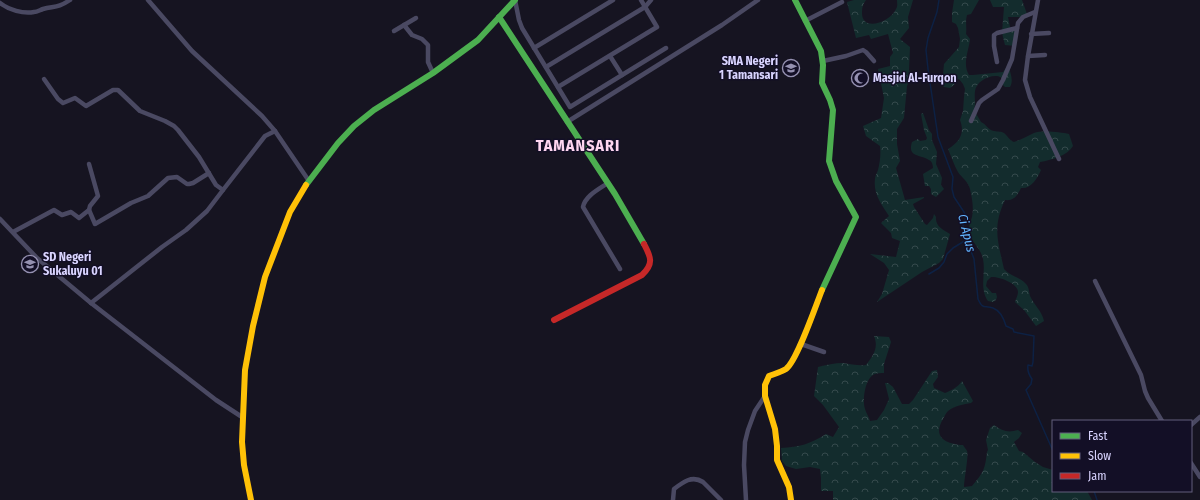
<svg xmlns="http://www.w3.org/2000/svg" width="1200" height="500" font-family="'Fira Sans Condensed',sans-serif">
<defs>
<pattern id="forest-crowns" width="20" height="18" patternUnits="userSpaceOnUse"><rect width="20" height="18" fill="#132c2d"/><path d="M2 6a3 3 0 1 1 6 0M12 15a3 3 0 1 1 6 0" fill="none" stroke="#354a4c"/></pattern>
</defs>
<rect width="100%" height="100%" fill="#161421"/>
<g fill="url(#forest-crowns)">
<path d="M854,0H866C863,4 862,7 862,12C861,33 891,22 896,9C898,6 897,3 897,0H913L908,17L909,28L900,39L910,47L909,70L914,79L909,81L907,86L904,118L897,129V144L900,161L896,168L905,200L924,197V198L913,204L914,207L925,224L927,225L933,218L934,214L936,217C935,226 943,230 950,234L943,259L939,263L922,272L877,302L882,294L889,270L884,263L870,254L896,257L900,241L892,238L891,233L881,223L889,216C882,205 873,194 875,179C875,176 877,173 878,170C880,162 881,154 880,146L866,136L863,126L881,118L884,98L878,69L890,66V57L893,53L888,34L871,39L869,35L856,38L847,2Z"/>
<path d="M954,0H979L971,14L967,15C965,22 967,27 966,34L970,39C969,50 962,64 969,75H973L1003,72L1008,65C1010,72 1014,80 1010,87H1005L1003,85V78C1001,78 999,76 997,76C988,75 976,82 975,91C974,98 976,102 974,110L981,122C986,124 988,130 994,131C998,132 1001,131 1004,133C1008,136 1009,140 1014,142C1021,140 1027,136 1034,133C1042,130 1060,132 1069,134L1073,146C1067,156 1051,160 1040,162L1038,167L1041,170C1037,179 1031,189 1021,188C1017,196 1014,201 1005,200C992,227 998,242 1004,269C1010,276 1020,277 1026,284C1029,287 1029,292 1030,296C1034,305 1042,311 1044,321L1036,326L1024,310L1015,302C1016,299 1018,295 1018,292C1018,283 998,276 991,277L987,281L986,286L992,293H996L997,297L996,300L993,302L988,301C979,288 986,273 983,259C981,247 968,240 969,229C969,225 971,221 972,217C974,208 972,198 970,189C968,181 962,178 958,172C954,165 951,156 948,149C960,142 965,133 960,120L963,111L964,97L965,89L963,84L959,79L956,80L954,85L950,88L944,87L941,83V78L943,75L944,64L959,47L960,39L958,28L956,24L952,22V13Z"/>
<polygon points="990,0 1022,0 1027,14 1022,17 1008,17 1010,27 1018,30 1015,46 1005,45 1002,33 1004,7 993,7"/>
<path d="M923,113L929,130L932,134V140L937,152L936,164L942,178L941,185L944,189L936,197L931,194V189L929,186H925L923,174L933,168C933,165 932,161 929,160C921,154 907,158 912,142L918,139L920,141L926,140L927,138L924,130L921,114Z"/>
<path d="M874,336L889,337L891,342L884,364V373C881,373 877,373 875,374C865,377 862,401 865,409C866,413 869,417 870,421L877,420L884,410L889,399L885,383H888L893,387L902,404H909L913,400L932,371L937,370L938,377L933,384L934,388L945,393C952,390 957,388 962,381L973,401L971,403C964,404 954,406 948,411C946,413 944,417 943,419C932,437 946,444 963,445C964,447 966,449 967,451C969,455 964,479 964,487L972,486C984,472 985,469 987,452L988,450L986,440L990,428L994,425C1002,431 1008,433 1018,430L1022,433L1019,438L1014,442L1019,451L1023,452L1035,462L1043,467L1053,470V491H1087L1092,500H833V491H821V478L820,469L810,467L796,469L786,466L782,461L781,448C800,447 810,444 826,434L833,437L839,427L823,405L814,396L818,367C826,365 835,363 843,363C851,364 858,366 866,365C873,356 879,348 874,336Z"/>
</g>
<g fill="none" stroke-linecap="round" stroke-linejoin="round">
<g stroke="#0d2144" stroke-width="1.5">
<path d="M939,0L937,12L928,38L926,50L928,69L938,137L953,177L952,189L954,197L964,212L966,217L963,224L964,233L966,242L971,251L974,259L978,299C983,310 984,305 993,308C1001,311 1004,319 1006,326L1013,329L1014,332L1034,336L1033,362L1032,366L1028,365C1027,371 1029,375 1032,379L1031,384L1026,390L1053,451"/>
<polyline points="929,274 939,268 944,262 947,254 953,248 966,240"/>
<polyline points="1094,491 1097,500"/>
</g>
<g stroke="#4a4962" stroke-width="4.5">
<polyline points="148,0 192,51 262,116 275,131 309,181"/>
<polyline points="515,0 519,20 522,28 570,107 666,48"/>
<polyline points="1038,0 1028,56 1025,80 1030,97 1059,159"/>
<path d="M0,3C9,10 23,14 34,12C37,12 40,10 43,9C55,6 58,8 70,0"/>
<polyline points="805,21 842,2"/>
<polyline points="404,25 412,35 422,39 428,45 428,62 433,73"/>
<polyline points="394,31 416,18"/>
<polyline points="1031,34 1049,33"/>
<polyline points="534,48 613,0"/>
<polyline points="610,56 622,75"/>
<polyline points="1028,56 1045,55"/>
<polyline points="823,61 846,56 863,50 866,52 874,61"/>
<polyline points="997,62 994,46 994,35 997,33 1017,28"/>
<polyline points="546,67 645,7 651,0"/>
<polyline points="44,79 58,99 63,103 75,98 86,106 113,90 118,90 140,111 165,121 174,126 178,130 199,157 216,185 223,190"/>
<polyline points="558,87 657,27 641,0"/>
<polyline points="971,121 979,103 982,100 998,89 1003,80 1012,59 1018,23 1023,17 1035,12"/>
<polyline points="567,122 722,25 758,0"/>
<path d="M608,183C599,189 585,196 583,207L620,269"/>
<polyline points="89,210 90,206 98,196 89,164"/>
<polyline points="0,219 37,258 91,303 216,400 242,417"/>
<polyline points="13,232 54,210 62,215 71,212 79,218 89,210 95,224 131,203 148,196 168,178 177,177 187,184 189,184 193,183 209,173"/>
<polyline points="1095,281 1141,375 1145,391 1148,398 1162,421"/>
<polyline points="91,303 162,247 186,230 207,211 223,190 265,136 275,131"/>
<polyline points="801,344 824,352"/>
<polyline points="1191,425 1200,417"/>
<polyline points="1191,463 1200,477"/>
<path d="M673,500L674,489C683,482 692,475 703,482L721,500"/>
<polyline points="746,500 744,465 745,442 748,430 755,411 765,396"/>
</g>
<g stroke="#4caf50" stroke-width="6">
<polyline points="795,0 821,51 823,65 822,83 830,100 833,110 829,161 836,181 856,217 822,290"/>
<polyline points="499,17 615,194 644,244"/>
<polyline points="306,185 338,143 354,126 374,110 433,73 478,40 515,0"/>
</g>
<g stroke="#ffc107" stroke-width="6">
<polyline points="251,500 244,465 242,442 245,370 253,326 265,277 290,212 306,185"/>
<path d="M791,500L789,487L777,460V446L775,429L765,396V385L769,376C774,374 781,372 786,369C797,361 816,305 822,290"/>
</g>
<path stroke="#c62828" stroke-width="6" d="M554,320L642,275C654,264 651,257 644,244"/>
</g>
<defs>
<g id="school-ring" transform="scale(0.9)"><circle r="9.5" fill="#130f26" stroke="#9591b1" stroke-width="1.5"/><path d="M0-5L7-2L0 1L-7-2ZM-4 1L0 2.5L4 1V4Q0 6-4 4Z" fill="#9591b1"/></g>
<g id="mosque-ring" transform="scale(0.9)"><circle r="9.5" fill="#130f26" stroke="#9591b1" stroke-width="1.5"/><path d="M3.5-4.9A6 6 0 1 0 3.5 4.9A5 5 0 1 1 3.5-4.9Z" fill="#9591b1"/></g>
</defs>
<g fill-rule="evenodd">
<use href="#school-ring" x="791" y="68"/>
<use href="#mosque-ring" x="860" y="78"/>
<use href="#school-ring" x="30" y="264"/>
</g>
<g text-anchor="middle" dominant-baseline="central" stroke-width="3" stroke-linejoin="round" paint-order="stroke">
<g font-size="12" font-weight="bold" fill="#d9d4ff" stroke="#130f26" text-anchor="start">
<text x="778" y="61" text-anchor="end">SMA Negeri<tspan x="778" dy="14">1 Tamansari</tspan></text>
<text x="873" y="78">Masjid Al-Furqon</text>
<text x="43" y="257">SD Negeri<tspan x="43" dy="14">Sukaluyu 01</tspan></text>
</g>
<g font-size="13" font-style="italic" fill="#62b6ff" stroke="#130f26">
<text transform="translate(967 233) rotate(76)">Ci Apus</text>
</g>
<g font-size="16" font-weight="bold" letter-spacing="1" fill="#ffd6f0" stroke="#130f26">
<text x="578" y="145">TAMANSARI</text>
</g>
</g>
<rect x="1052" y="420" width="140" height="72" fill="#130f26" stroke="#625e7d"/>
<rect x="1060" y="433" width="20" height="6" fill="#4caf50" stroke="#625e7d"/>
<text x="1088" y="440" font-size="12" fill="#d9d4ff">Fast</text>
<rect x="1060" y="453" width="20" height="6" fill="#ffc107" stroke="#625e7d"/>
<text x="1088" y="460" font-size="12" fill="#d9d4ff">Slow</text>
<rect x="1060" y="473" width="20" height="6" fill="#c62828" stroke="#625e7d"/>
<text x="1088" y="480" font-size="12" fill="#d9d4ff">Jam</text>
</svg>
